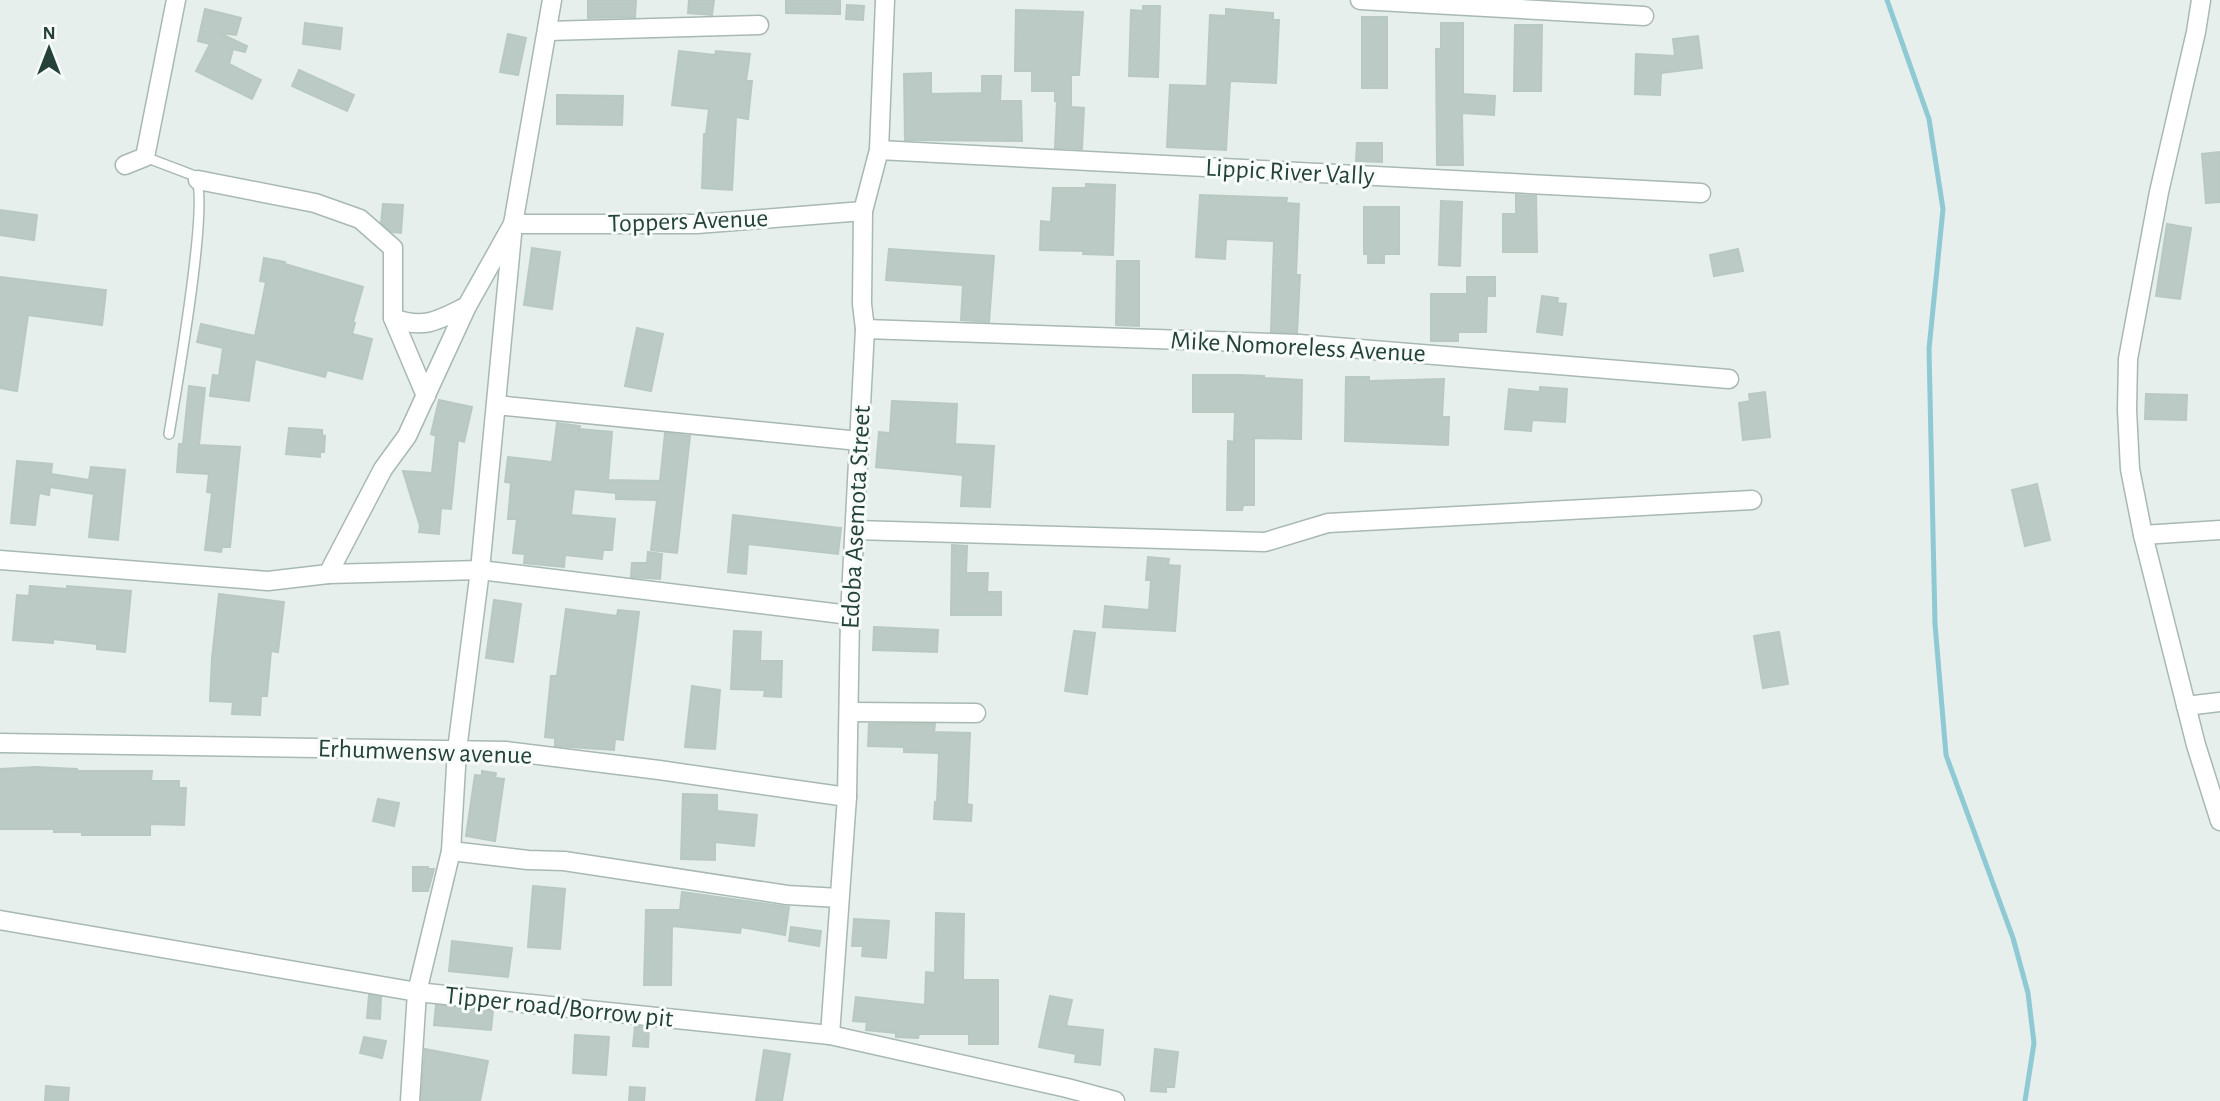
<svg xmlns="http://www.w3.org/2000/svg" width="2220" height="1101" font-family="'Alegreya Sans',sans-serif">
<rect width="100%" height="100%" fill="#e6efeb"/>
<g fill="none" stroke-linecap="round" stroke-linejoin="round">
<polyline stroke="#8ec9d4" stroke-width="5" points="1887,0 1929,119 1943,209 1929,349 1935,624 1946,755 2013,938 2028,993 2034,1043 2025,1101"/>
</g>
<g fill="#bbcac4" stroke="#b8c9c2" stroke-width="2">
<polygon points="588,0 636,0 635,17 588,18"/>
<polygon points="689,0 714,0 712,15 688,13"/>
<polygon points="786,0 840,0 840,14 786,13"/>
<polygon points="847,5 864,6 863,20 846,19"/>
<polygon points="1143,6 1160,6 1158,77 1129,76 1131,10 1143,11"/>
<polygon points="205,9 241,18 236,35 219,33 247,46 245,52 233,49 229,64 261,80 252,99 196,71 210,44 198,41"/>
<polygon points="1226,9 1273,13 1273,20 1279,20 1276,83 1230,81 1226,150 1167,147 1170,85 1207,86 1210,15 1226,16"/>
<polygon points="1016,10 1083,12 1079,75 1071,75 1071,107 1084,108 1082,149 1055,148 1057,101 1055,101 1055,91 1032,91 1032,71 1015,71"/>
<rect x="1362" y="17" width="25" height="71"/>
<polygon points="305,23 342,28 340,49 303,44"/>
<polygon points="1441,23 1463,23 1463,94 1495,96 1494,115 1462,113 1463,165 1437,165 1436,49 1441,49"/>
<polygon points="1515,25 1542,25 1541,91 1514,91"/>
<polygon points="508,34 526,38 518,75 500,72"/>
<polygon points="1698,36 1702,68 1661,73 1660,95 1635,94 1636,54 1675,56 1673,39"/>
<polygon points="679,51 715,55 716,51 750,54 746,81 752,81 748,119 736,117 732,190 702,188 704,134 706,134 709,109 672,105"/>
<polygon points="299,70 354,95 347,111 292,86"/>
<polygon points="931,73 931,94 982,93 982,76 1001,76 1000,101 1021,101 1022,141 905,140 904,74"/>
<polygon points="557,95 623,96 622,125 557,124"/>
<polygon points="1357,143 1382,143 1382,162 1356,161"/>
<polygon points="2220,152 2220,202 2206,203 2202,154"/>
<polygon points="1086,184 1115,185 1113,255 1083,254 1084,251 1040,250 1041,221 1051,222 1053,188 1086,188"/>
<polygon points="1200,195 1287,198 1286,203 1299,204 1296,275 1300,275 1297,333 1271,332 1274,241 1226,239 1225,259 1196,257"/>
<polygon points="1516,195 1536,196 1537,252 1503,252 1503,214 1516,214"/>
<polygon points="1441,201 1462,202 1460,266 1439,265"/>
<polygon points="383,204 403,205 401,233 392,232 381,223"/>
<polygon points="1364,207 1399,207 1399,254 1384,254 1384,263 1368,263 1368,254 1364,254"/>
<polygon points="0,210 37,215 34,240 0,235"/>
<polygon points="2167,224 2191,228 2180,299 2156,296"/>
<polygon points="532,248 560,252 552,309 524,305"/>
<polygon points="889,249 994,256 989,322 961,320 963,285 886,280"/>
<polygon points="1738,249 1743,271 1714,276 1710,255"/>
<polygon points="264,258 285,262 285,264 363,287 353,322 355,323 352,334 372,339 362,379 327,370 325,377 255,359 249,401 210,396 213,375 219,376 223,348 197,342 201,324 255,336 266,282 260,281"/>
<polygon points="1117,261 1139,261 1139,326 1116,325"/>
<polygon points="0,277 106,290 102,325 28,315 17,391 0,388"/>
<polygon points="1467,277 1495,277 1495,296 1487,296 1486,332 1458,332 1458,341 1431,341 1431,294 1467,294"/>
<polygon points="1542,296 1558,298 1557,303 1566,304 1562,335 1537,332"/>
<polygon points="637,328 663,334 651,391 625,386"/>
<polygon points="1193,375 1238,375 1264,376 1264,378 1302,380 1301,439 1254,438 1254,505 1243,505 1242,510 1227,510 1228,441 1234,442 1235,412 1193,412"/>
<polygon points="1346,377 1369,377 1369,381 1444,379 1442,417 1449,417 1448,445 1345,441"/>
<polygon points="189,386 205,388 199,445 240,447 230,547 222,547 221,552 205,550 212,493 207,492 209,474 177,472 179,444 183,444"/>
<polygon points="1540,387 1567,389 1565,422 1532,420 1531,431 1505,429 1509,389 1540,392"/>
<polygon points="1765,392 1770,437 1743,440 1739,403 1750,401 1749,394"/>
<polygon points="2146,394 2187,395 2186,420 2145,419"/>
<polygon points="439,400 472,407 464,442 458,440 451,509 441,508 439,534 419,532 420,526 403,471 432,473 436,436 431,434"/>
<polygon points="892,401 957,404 955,444 994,446 990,507 961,506 963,475 876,467 879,432 890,433"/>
<polygon points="557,423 580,426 579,429 612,432 608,480 660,481 665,433 690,436 677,553 651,550 657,500 616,499 616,493 574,489 571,515 615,519 612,550 603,550 602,559 565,555 564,567 524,563 525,554 513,553 517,519 508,519 511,483 505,482 508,457 552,462"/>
<polygon points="289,428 322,430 322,435 325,436 324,452 320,452 320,457 286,454"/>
<polygon points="17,461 52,464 51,474 89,480 91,467 125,470 118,540 89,537 94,494 50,487 49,495 39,493 35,525 11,523"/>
<polygon points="2037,484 2050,540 2025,546 2012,490"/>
<polygon points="733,515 841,528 838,554 748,544 746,574 728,572"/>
<polygon points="952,545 967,546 966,573 988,573 987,592 1001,592 1001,615 951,615"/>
<polygon points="648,552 662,554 660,579 631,577 632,563 647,563"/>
<polygon points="1148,557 1169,559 1168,565 1180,566 1175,631 1103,627 1105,606 1149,610 1151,580 1146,580"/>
<polygon points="30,586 67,589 67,586 131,591 125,652 97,649 97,644 53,639 53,643 13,640 17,595 29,596"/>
<polygon points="219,594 284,602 278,652 271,651 267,696 261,696 260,715 232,714 233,702 210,701 212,658"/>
<polygon points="494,600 521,604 513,662 486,658"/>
<polygon points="566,609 617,616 618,610 639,612 623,740 615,739 614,750 555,746 555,738 545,737 551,676 557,676"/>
<polygon points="874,627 938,630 937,652 873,650"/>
<polygon points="734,631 761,632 760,661 782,661 781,697 764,696 765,690 731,689"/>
<polygon points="1074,631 1095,633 1087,694 1065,691"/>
<polygon points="1779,632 1788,684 1763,688 1754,636"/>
<polygon points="692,686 720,690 715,749 685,747"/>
<polygon points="869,724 935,724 934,732 970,733 967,804 972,805 971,821 934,819 935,802 937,803 939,753 904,752 904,747 868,746"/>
<polygon points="35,767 77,769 77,771 152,771 151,781 179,781 179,788 186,788 184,825 150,824 150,835 82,835 82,832 54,832 54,829 0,829 0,769"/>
<polygon points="482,771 496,773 495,778 504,779 495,841 466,836 475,775 482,776"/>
<polygon points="683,794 717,795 717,811 757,815 754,846 715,842 715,860 681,859"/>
<polygon points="378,799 399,803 394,826 373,821"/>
<polygon points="413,867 428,867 428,869 434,869 428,891 413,891"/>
<polygon points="533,886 565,889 560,949 528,947"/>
<polygon points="682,892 789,907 785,935 741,927 740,933 672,926 671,985 644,985 646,910 680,910"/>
<polygon points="936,913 964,914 963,980 998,980 998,1044 969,1044 969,1034 919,1034 918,1038 896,1037 896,1033 866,1030 867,1022 853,1021 856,997 925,1005 926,972 935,973"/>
<polygon points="854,919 889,921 886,958 862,956 863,946 852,946"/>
<polygon points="791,927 821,931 819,946 789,941"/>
<polygon points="452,941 512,948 508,977 449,971"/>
<polygon points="369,995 381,997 380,1019 367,1018"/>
<polygon points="1050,996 1072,1000 1066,1026 1103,1030 1100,1065 1075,1062 1076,1054 1039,1047"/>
<polygon points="436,1005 493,1011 491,1030 434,1025"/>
<polygon points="635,1026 649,1028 648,1047 633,1046"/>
<polygon points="575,1035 609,1037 606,1075 573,1073"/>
<polygon points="364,1037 386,1041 382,1058 360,1053"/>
<polygon points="425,1049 488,1061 480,1101 421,1101"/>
<polygon points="1155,1049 1178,1052 1174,1087 1166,1087 1166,1092 1151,1091"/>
<polygon points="764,1050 790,1054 782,1101 756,1101"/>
<polygon points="46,1086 69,1088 68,1101 45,1101"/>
<polygon points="630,1087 645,1088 644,1101 629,1101"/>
</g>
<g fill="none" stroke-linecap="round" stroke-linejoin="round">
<g stroke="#a8b8b2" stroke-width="12">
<path id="service" d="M145,157L195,176C211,197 175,396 169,434"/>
</g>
<g stroke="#a8b8b2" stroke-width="21">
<g id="minor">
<polyline points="1360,0 1644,16"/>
<polyline points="2201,0 2196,32 2159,192 2128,359 2127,410 2130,469 2143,535 2196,745 2220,821"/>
<polyline points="548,31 759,25"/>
<polyline points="879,150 1701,193"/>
<polyline points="125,165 145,157 176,0"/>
<polyline points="198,180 315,203 360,219 393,248 393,318 426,396"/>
<path d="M393,318C424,330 439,320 467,306"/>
<polyline points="865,329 1299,344 1729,379"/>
<polyline points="496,405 859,441"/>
<polyline points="855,530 1265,542 1328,523 1752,500"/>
<polyline points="2143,535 2220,530"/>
<polyline points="0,560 268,581 328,574 480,570 850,615"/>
<polyline points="328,574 383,469 407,436 467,306 513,224 697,224 863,211"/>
<polyline points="2186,706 2220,702"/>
<polyline points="850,712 976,713"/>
<polyline points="0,743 506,751 659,770 847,797"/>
<polyline points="451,851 528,860 564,861 787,895 839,898"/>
<polyline points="0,920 417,992 830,1035 1067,1088 1115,1101"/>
<polyline points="830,1035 847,797 850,615 865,329 862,304 863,211 879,150 885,0"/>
<polyline points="410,1101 417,992 451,851 457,750 480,570 513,224 552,0"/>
</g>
</g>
<use href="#service" stroke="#fff" stroke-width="9"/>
<use href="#minor" stroke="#fff" stroke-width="18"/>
</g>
<g text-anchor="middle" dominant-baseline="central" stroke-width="6" stroke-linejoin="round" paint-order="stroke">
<g font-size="26" fill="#24423a" stroke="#f7fbf9">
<text transform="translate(1290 172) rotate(3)">Lippic River Vally</text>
<text transform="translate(688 221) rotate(-2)">Toppers Avenue</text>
<text transform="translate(1298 347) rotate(3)">Mike Nomoreless Avenue</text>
<text transform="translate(856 517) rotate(-87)">Edoba Asemota Street</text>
<text transform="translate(425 752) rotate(2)">Erhumwensw avenue</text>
<text transform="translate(559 1007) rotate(6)">Tipper road/Borrow pit</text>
</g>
</g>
<g transform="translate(49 49)" stroke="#f7fbf9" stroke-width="5" paint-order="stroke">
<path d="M0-5L12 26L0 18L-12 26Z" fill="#24423a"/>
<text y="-10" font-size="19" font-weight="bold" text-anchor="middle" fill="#24423a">N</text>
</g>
</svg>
